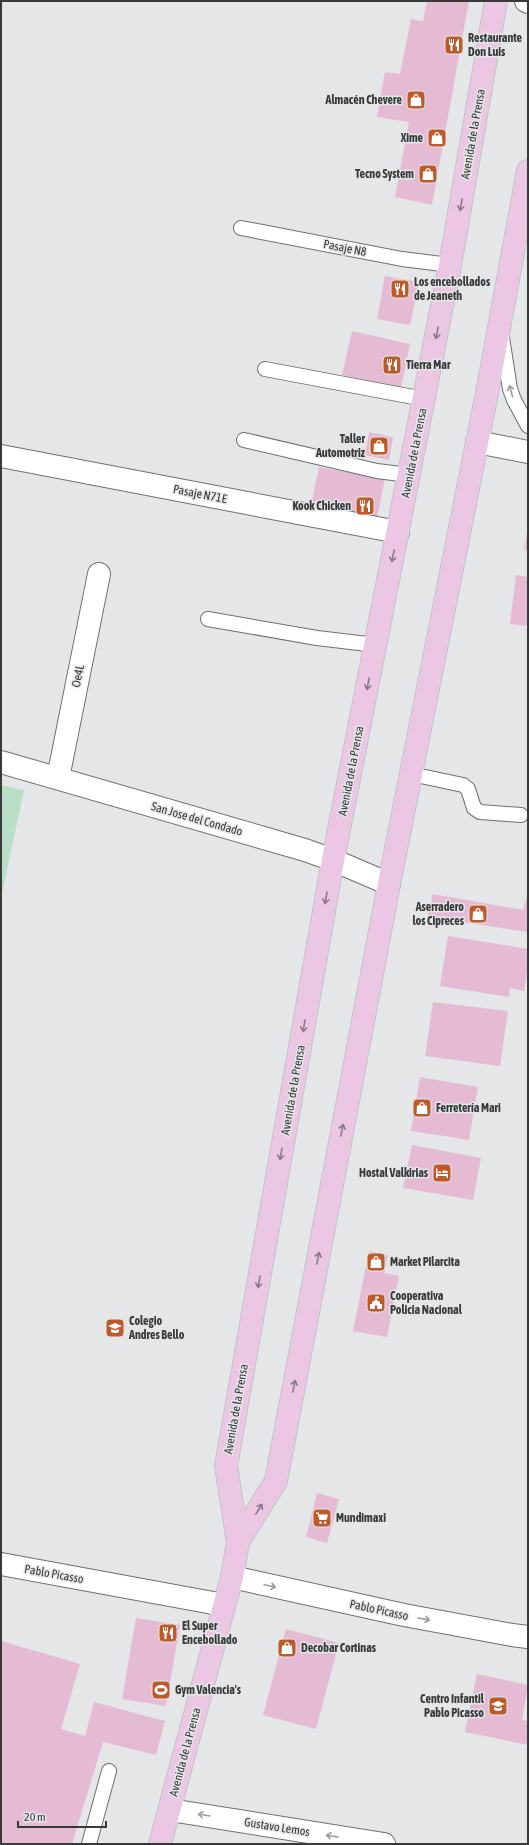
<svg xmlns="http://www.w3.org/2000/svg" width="529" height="1845" font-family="'Asap Condensed',sans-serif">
<rect width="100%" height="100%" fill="#e5e6e8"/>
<polygon fill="#b9e0c6" points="1,785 24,790 1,898"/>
<g fill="#e5bbd3">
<polygon points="427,1 469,1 432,205 395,197 409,122 377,117 385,72 400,74 411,19 423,21"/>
<polygon points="385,276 419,282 410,325 377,319"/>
<polygon points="352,331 410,344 401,388 342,375"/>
<polygon points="369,432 393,437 389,460 365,455"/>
<polygon points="319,467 385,479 377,518 311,506"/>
<polygon points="527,532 528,532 528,551 524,550"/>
<polygon points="516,575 528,577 528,626 510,624"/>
<polygon points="528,892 528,932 427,917 433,894 523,910"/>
<polygon points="448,936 528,949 528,966 524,991 510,988 509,997 440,986"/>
<polygon points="433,1002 508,1011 500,1066 425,1056"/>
<polygon points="420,1077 478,1087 469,1140 411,1131"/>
<polygon points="412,1145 481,1158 473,1200 403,1188"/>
<polygon points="369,1251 388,1255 384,1273 399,1276 387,1337 353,1331"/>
<polygon points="317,1493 339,1499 327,1543 306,1537"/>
<polygon points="136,1618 180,1625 166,1706 122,1699"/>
<polygon points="286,1629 339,1643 316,1729 263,1715"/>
<polygon points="1,1641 80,1664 61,1729 85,1736 94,1702 165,1721 156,1755 103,1742 72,1844 1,1844"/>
<polygon points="477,1674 528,1685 522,1720 528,1721 528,1745 465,1732"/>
</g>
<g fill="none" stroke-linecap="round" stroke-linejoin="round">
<g stroke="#6e6f70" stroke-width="16">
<g id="service">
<polyline points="241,228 402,259 450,265"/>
<polyline points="502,337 510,389 514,400 528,426"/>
<polyline points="265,369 424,399"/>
<polyline points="244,440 377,471 409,475"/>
<polyline points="208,619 317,638 376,645"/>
<polyline points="411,774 463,785 468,789 474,808 480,812 521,815"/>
<polyline points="89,1844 109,1771"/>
</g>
</g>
<g stroke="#6e6f70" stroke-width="24">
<polyline id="pedestrian" points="1,456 398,532"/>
</g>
<g stroke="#6e6f70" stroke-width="24">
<g id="minor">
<polyline points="477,442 528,452"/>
<polyline points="1,762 305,850 333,860 389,884"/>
<polyline points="58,778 99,574"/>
<polyline points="1,1564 224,1605"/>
<polyline points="232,1577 404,1615 512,1635 528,1637"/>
<polyline points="170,1810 384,1844"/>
</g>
</g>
<g stroke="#6e6f70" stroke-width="24">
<polyline id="tertiary" points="526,1 528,2"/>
</g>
<g stroke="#c3c4c4" stroke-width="24">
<g id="primary">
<polyline points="238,1542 276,1481 389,884 487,393 528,171"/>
<polyline points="160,1844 232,1577 238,1542 226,1466 333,860 450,265 496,1"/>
</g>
</g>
<use href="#service" stroke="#fff" stroke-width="14"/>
<use href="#pedestrian" stroke="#fff" stroke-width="22"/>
<use href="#minor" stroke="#fff" stroke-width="22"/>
<use href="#tertiary" stroke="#fff" stroke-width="22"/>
<use href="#primary" stroke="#ebc7e3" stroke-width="22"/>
</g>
<defs><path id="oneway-shaft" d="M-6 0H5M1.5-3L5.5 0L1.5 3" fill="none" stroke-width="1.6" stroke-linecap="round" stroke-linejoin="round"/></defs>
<g stroke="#897986">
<use href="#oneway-shaft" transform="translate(461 205) rotate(100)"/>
<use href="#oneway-shaft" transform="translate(437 333) rotate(101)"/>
<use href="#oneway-shaft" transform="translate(393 556) rotate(101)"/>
<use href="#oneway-shaft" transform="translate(368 684) rotate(101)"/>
<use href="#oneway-shaft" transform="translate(326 898) rotate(100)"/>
<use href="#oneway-shaft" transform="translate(304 1026) rotate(100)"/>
<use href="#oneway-shaft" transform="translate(342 1130) rotate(-79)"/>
<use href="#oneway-shaft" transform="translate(281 1154) rotate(100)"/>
<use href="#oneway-shaft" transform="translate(318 1258) rotate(-79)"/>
<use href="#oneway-shaft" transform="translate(259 1282) rotate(100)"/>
<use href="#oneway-shaft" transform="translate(294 1386) rotate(-79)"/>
<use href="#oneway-shaft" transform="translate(259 1509) rotate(-58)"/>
</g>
<g stroke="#9c9c9c">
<use href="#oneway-shaft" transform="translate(511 391) rotate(-105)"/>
<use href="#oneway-shaft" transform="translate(270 1586) rotate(12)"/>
<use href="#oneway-shaft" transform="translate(424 1619) rotate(10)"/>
<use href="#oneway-shaft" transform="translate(204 1815) rotate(-171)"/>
<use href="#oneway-shaft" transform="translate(332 1836) rotate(-171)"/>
</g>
<defs>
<g id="restaurant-square" transform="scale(1)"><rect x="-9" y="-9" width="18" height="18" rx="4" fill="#be592a" stroke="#e5e6e8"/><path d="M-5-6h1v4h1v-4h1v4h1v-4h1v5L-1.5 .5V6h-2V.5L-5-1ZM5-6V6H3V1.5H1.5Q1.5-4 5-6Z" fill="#fff"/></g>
<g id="shop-square" transform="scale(1)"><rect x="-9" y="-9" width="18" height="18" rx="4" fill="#be592a" stroke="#e5e6e8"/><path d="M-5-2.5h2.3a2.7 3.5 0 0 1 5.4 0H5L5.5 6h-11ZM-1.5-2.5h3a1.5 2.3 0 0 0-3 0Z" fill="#fff"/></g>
<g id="hotel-square" transform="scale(1)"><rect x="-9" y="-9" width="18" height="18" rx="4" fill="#be592a" stroke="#e5e6e8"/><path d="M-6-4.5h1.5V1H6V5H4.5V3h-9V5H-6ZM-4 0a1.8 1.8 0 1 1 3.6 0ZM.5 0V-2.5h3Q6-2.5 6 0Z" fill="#fff"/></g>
<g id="civic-square" transform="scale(1)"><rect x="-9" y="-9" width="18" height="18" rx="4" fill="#be592a" stroke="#e5e6e8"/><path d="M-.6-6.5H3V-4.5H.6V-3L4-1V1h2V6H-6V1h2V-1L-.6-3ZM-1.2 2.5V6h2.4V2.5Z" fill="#fff"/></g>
<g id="university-square" transform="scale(1)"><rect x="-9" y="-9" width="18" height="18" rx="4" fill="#be592a" stroke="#e5e6e8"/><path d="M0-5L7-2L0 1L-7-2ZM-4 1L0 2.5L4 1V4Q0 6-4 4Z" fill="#fff"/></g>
<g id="supermarket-square" transform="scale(1)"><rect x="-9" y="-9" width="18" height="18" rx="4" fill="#be592a" stroke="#e5e6e8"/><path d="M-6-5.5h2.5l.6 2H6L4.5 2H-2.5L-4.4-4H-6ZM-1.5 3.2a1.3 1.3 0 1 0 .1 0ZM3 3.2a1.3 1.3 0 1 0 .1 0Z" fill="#fff"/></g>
<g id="stadium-square" transform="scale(1)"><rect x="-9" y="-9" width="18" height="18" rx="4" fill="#be592a" stroke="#e5e6e8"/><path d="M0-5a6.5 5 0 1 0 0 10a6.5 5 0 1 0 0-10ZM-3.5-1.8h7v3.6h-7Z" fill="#fff"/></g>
<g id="school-square" transform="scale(1)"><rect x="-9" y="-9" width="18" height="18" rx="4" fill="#be592a" stroke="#e5e6e8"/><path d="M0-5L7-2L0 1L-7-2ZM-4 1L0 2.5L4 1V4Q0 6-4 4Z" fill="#fff"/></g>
</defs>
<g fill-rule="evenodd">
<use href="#restaurant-square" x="454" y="45"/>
<use href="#shop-square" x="416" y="100"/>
<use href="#shop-square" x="437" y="138"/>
<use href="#shop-square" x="428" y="174"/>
<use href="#restaurant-square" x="400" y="289"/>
<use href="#restaurant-square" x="392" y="365"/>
<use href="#shop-square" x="379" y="446"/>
<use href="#restaurant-square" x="365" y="506"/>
<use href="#shop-square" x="478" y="914"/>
<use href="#shop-square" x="422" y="1108"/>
<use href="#hotel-square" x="442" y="1173"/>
<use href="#shop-square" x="376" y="1262"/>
<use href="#civic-square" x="376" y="1303"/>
<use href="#university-square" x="115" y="1328"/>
<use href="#supermarket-square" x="322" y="1518"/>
<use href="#restaurant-square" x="168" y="1633"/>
<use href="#shop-square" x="287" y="1648"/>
<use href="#stadium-square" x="161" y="1690"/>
<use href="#school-square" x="498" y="1706"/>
</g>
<g text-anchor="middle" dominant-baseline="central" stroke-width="3" stroke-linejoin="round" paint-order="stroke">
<g font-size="12" font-weight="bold" fill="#383939" stroke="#e5e6e8" text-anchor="start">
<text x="468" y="38">Restaurante<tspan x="468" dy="14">Don Luis</tspan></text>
<text x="402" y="100" text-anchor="end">Almacén Chevere</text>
<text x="423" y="138" text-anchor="end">Xime</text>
<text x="414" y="174" text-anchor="end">Tecno System</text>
<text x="414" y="282">Los encebollados<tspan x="414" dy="14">de Jeaneth</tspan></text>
<text x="406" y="365">Tierra Mar</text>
<text x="365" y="439" text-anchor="end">Taller<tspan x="365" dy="14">Automotriz</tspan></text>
<text x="351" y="506" text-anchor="end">Kook Chicken</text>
<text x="464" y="907" text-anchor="end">Aserradero<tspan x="464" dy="14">los Cipreces</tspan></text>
<text x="436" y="1108">Ferretería Mari</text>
<text x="428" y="1173" text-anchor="end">Hostal Valkirias</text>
<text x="390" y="1262">Market Pilarcita</text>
<text x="390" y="1296">Cooperativa<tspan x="390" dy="14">Policia Nacional</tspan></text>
<text x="129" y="1321">Colegio<tspan x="129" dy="14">Andres Bello</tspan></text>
<text x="336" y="1518">Mundimaxi</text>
<text x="182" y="1626">El Super<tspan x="182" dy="14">Encebollado</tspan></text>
<text x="301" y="1648">Decobar Cortinas</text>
<text x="175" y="1690">Gym Valencia's</text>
<text x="484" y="1699" text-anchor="end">Centro Infantil<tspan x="484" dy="14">Pablo Picasso</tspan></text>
</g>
<g font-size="12" fill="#383939" stroke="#e5e6e8">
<text transform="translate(473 134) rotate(-80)">Avenida de la Prensa</text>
<text transform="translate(345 248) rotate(11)">Pasaje N8</text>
<text transform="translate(414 453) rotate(-79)">Avenida de la Prensa</text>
<text transform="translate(200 494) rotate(11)">Pasaje N71E</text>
<text transform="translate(78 676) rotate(-79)">Oe4L</text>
<text transform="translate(351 771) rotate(-79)">Avenida de la Prensa</text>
<text transform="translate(197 819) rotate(16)">San Jose del Condado</text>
<text transform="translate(293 1090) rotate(-80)">Avenida de la Prensa</text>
<text transform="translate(236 1409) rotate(-80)">Avenida de la Prensa</text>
<text transform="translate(54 1574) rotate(10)">Pablo Picasso</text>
<text transform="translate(379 1610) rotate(12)">Pablo Picasso</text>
<text transform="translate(185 1752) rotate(-75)">Avenida de la Prensa</text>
<text transform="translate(277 1827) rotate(9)">Gustavo Lemos</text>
</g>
</g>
<rect width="529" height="1845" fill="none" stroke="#383939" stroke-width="4"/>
<path d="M18 1821v6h88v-6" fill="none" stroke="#383939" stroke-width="2"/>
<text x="24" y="1821" font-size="12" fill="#383939" stroke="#e5e6e8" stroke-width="3" paint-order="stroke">20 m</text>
</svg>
